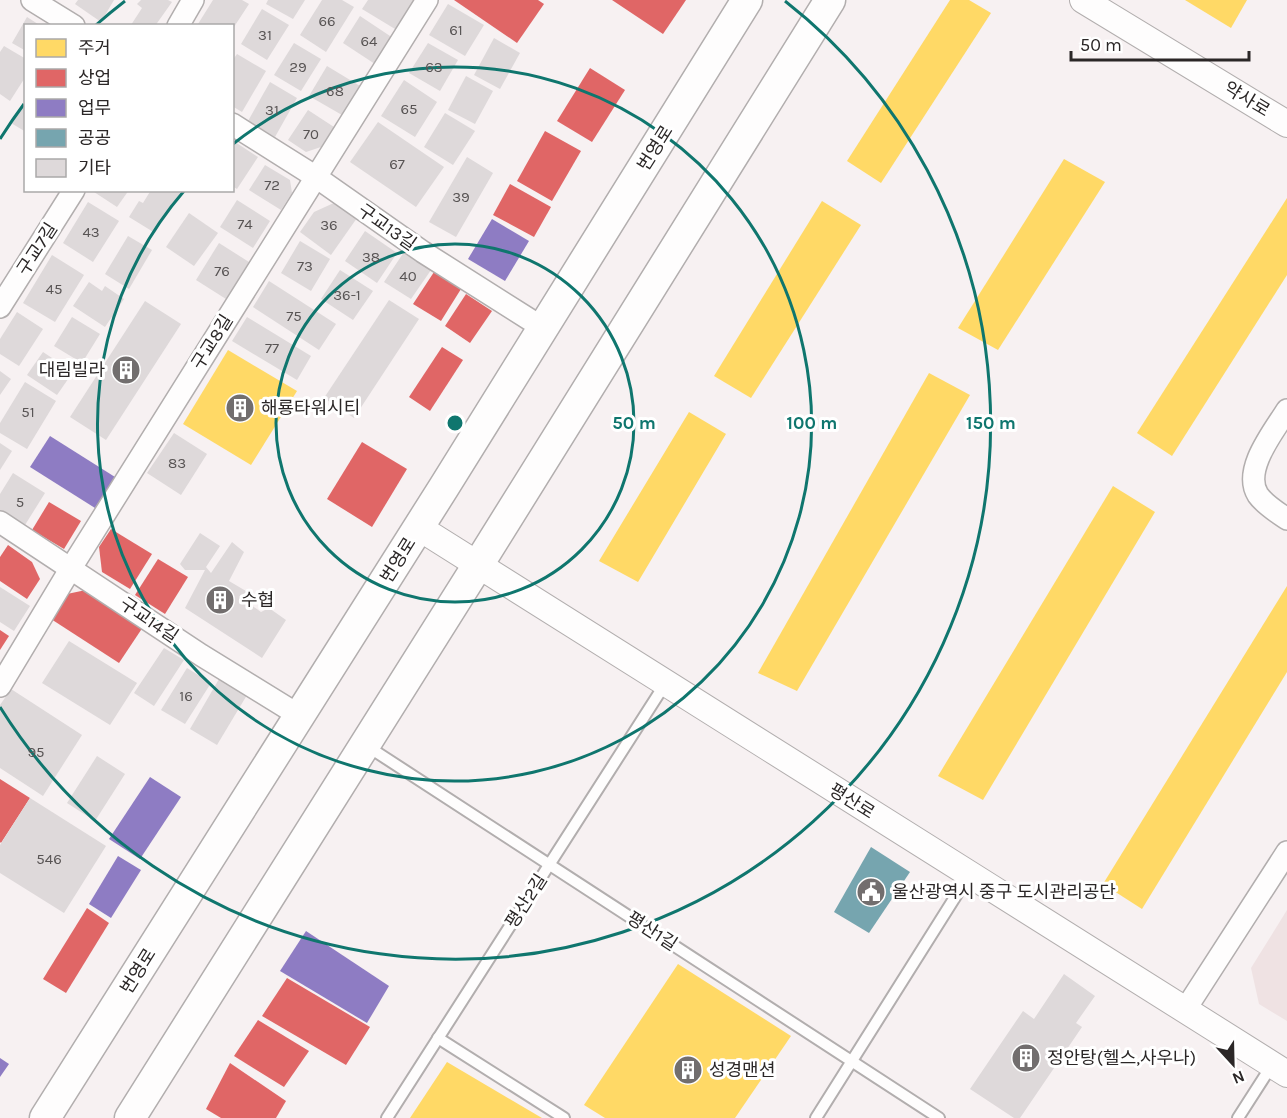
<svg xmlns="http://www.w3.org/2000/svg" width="1287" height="1118" font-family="Karla,'Noto Sans KR',sans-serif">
<rect width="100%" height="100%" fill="#f7f1f2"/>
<polygon fill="#efe2e3" points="1287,910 1287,1021 1259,1004 1251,968"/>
<g fill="#ffd966">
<polygon points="950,0 969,0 991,13 881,183 847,161"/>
<polygon points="1185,0 1247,0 1231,28"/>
<polygon points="1064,159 1105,182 998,350 958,328"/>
<polygon points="1287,198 1287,275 1172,456 1137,433"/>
<polygon points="822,201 861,225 751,398 714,376"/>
<polygon points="228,350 297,391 251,465 183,424"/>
<polygon points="929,373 970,395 797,691 758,673"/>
<polygon points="689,412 726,434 638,582 599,561"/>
<polygon points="1113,486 1155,512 983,800 938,776"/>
<polygon points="1287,586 1287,672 1142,909 1103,884"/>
<polygon points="678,964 791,1036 735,1118 605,1118 584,1105"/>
<polygon points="447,1062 542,1118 410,1118"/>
</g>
<g fill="#e06666">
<polygon points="454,0 538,0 544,4 517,43"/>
<polygon points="612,0 686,0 663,34"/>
<polygon points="590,68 625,90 592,142 557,121"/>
<polygon points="545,131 581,151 552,201 517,181"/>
<polygon points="510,184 551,207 534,237 493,215"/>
<polygon points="434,272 461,289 441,321 413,304"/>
<polygon points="466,294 492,311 470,343 445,326"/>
<polygon points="442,347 463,360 430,411 409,397"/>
<polygon points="362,442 407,469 372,527 327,499"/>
<polygon points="49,502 81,521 64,549 32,530"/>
<polygon points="111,529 152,554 130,589 102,572 99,547"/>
<polygon points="8,545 32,562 40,579 27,599 0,581 0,557"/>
<polygon points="158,559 188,577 165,614 135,595"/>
<polygon points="86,590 143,627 119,663 51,619 67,594"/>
<polygon points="0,630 9,636 0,650"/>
<polygon points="0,779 30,798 1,843 0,842"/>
<polygon points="87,908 109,923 66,993 43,979"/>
<polygon points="287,978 370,1027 346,1065 262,1016"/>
<polygon points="258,1020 309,1051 284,1087 234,1056"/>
<polygon points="230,1063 286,1101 276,1118 221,1118 206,1109"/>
</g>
<g fill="#8e7cc3">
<polygon points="492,219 529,241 505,281 468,259"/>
<polygon points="50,436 115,477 95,508 30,467"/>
<polygon points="150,777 181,797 140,859 109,839"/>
<polygon points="118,856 141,870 111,918 89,904"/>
<polygon points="306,931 389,986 367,1023 280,971"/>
<polygon points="0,1058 9,1064 0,1077"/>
</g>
<polygon fill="#76a5af" points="871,847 910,872 869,933 834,912"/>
<g fill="#ded9da">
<polygon points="78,0 114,0 101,22 75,4"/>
<polygon points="141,0 168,0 172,2 155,26 132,26 131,25 142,8 137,4"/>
<polygon points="213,0 242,0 249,4 232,30 232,26 198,24"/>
<polygon points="268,0 305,0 293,19 266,4"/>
<polygon points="322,0 342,0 354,7 326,52 300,35"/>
<polygon points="368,0 417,0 400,32 362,9"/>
<polygon points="448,4 484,25 465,56 429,35"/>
<polygon points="262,9 289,25 267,60 241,44"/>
<polygon points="360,16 396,40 378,66 343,43"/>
<polygon points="27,17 41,26 26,26 26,51 12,43"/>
<polygon points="494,38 520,53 500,89 474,75"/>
<polygon points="294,43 321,59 301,91 274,75"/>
<polygon points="428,43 458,60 440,91 409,73"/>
<polygon points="4,46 26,59 26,76 10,101 0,94 0,52"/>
<polygon points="237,54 266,71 242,112 232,106 232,61"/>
<polygon points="327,66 360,86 342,115 309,96"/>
<polygon points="466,76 493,91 475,124 448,110"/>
<polygon points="404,80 437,102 415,137 381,116"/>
<polygon points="270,82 297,98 275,137 248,121"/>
<polygon points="26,101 26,132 11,123"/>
<polygon points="308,110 334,127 321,147 306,152 288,140"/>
<polygon points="445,113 475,131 453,165 424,147"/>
<polygon points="378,122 444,167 416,207 350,162"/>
<polygon points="232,140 258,157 237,189 232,186"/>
<polygon points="467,157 493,173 456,237 429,222"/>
<polygon points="265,165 290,180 292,193 281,210 249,190"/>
<polygon points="91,190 129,190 117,207"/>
<polygon points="151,190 182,190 155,233 129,217 139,201 143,203"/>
<polygon points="237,200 270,221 253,248 220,227"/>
<polygon points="88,202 119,221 93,262 63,243"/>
<polygon points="336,202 357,218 331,255 300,232 314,212"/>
<polygon points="189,213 218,233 194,266 166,247"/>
<polygon points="365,231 397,253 377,283 345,261"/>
<polygon points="128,236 152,250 129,289 105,274"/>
<polygon points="300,241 330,259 311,291 281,273"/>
<polygon points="219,243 249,262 226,299 196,280"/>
<polygon points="404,252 431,270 411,299 384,282"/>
<polygon points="52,255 84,275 55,322 23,303"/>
<polygon points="340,270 373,291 353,320 321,299"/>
<polygon points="269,281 336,324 319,350 253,307"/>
<polygon points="89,282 102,291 105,286 124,299 105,327 73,306"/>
<polygon points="389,300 419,319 354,418 324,398"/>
<polygon points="145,301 181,324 106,440 70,417"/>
<polygon points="17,312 43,329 19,366 0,354 0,339"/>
<polygon points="72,317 100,334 82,363 54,346"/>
<polygon points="247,317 311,356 297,380 232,341"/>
<polygon points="43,352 73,372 57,395 27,375"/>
<polygon points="0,371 11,379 0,395"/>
<polygon points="25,382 56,401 27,449 0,433 0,423"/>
<polygon points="174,433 207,454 181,495 147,473"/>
<polygon points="0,443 12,451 0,470"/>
<polygon points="13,473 45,493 25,525 0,510 0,494"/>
<polygon points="200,533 220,546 206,567 211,573 232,542 244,552 229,581 251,594 251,605 261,612 269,608 286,620 262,658 185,608 205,570 185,570 180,564"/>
<polygon points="0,587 30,606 14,631 0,622"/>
<polygon points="69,641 137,683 110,725 42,683"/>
<polygon points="164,648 184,660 154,706 134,693"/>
<polygon points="187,668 211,683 185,724 161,710"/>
<polygon points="219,679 247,695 217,745 190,729"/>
<polygon points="11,689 82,735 43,796 0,768 0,705"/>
<polygon points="97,756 125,774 95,821 67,803"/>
<polygon points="30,798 106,846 64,913 0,873 0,845"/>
<polygon points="1064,974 1095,996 1076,1023 1082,1027 1020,1118 1014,1118 970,1089 1023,1011 1034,1019"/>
</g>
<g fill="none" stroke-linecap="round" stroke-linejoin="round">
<g stroke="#b2aeae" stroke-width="14">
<g id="service">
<polyline points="367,746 939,1118"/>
<polyline points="438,1038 564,1118"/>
<polyline points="387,1118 665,684"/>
<polyline points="816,1118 969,875"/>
<polyline points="1238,1118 1272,1065"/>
</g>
</g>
<g stroke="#b2aeae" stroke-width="24">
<g id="minor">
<polyline points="32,0 74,26"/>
<polyline points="178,26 193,0"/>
<polyline points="232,124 316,177 423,252 543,328"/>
<polyline points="0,307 74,190"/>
<path d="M1287,410C1274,431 1242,470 1258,495C1265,505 1277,512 1287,519"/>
<polyline points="0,522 201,655 300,716"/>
<polyline points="0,686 71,568 427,0"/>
<polyline points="1185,1010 1287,852"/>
</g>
</g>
<g stroke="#b2aeae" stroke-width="28">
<g id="tertiary">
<polyline points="1083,0 1287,124"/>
<polyline points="418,527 1287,1074"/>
</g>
</g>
<g stroke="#b2aeae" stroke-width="33">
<g id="secondary">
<polyline points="45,1118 444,487 747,0"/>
<polyline points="130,1118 478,565 830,0"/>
</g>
</g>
<use href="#service" stroke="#fefdfd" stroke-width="10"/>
<use href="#minor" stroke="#fefdfd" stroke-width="21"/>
<use href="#tertiary" stroke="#fefdfd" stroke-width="26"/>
<use href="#secondary" stroke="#fefdfd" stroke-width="30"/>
</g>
<g fill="none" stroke="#0f766e" stroke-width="3">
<circle cx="455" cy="423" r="179"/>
<path d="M233 144A357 357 0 1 1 184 191"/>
<path d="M0 139A536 536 0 0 1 24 104M96 25A536 536 0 0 1 125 1M785 1A536 536 0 1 1 0 707"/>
</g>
<defs>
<g id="building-disc" transform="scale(1.5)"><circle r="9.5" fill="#726e6e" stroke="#fff"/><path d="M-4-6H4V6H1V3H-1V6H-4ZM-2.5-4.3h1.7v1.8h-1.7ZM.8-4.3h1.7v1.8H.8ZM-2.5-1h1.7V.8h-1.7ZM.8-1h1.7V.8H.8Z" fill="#fff"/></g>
<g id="civic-disc" transform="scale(1.5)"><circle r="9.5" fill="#726e6e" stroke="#fff"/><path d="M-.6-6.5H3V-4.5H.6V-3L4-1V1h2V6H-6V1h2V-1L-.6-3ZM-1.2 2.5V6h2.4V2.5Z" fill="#fff"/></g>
</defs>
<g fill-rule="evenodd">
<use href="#building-disc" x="126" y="370"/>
<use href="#building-disc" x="240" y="408"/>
<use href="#building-disc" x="220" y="600"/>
<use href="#civic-disc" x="871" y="892"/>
<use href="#building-disc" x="1026" y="1058"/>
<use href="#building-disc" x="688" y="1070"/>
</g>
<g text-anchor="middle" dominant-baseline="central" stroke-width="6" stroke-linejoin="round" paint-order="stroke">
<g font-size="15" fill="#585454">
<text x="327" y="21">66</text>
<text x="456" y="30">61</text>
<text x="265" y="35">31</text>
<text x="369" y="41">64</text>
<text x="298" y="67">29</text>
<text x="434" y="67">63</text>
<text x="335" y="91">68</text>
<text x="409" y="109">65</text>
<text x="272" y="110">31</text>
<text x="311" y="134">70</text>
<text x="397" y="164">67</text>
<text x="272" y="185">72</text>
<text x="461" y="197">39</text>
<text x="245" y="224">74</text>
<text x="329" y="225">36</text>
<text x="91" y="232">43</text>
<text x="371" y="257">38</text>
<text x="305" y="266">73</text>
<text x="222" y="271">76</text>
<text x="408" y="276">40</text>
<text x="54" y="289">45</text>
<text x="347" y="295">36-1</text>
<text x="294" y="316">75</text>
<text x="272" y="348">77</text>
<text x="28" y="412">51</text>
<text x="177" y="463">83</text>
<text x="20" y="502">5</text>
<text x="186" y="696">16</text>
<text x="36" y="752">95</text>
<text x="49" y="859">546</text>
</g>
<g font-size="18" fill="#2b2727" stroke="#fff">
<text transform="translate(1247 99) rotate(31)">약사로</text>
<text transform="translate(655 148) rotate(-58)">번영로</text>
<text transform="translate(387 227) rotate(35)">구교13길</text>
<text transform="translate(37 249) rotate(-57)">구교7길</text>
<text transform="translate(212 342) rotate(-58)">구교8길</text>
<text transform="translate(398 560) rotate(-58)">번영로</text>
<text transform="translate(149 620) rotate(34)">구교14길</text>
<text transform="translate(852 801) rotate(32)">평산로</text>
<text transform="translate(526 901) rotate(-57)">평산2길</text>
<text transform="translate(652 931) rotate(33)">평산1길</text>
<text transform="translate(138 971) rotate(-58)">번영로</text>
</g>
<g font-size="18" fill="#2b2727" stroke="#fff" text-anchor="start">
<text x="105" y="370" text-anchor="end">대림빌라</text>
<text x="261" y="408">해룡타워시티</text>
<text x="241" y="600">수협</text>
<text x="892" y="892">울산광역시 중구 도시관리공단</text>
<text x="1047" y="1058">정안탕(헬스,사우나)</text>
<text x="709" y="1070">성경맨션</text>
</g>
</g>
<circle cx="455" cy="423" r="9" fill="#0f766e" stroke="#fff" stroke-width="3"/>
<g font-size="18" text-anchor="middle" font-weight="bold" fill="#0f766e" stroke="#fff" stroke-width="6" stroke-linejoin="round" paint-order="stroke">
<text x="634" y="429">50 m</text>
<text x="812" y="429">100 m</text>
<text x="991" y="429">150 m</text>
</g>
<rect x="24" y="24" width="210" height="168" fill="#ffffff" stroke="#aaa9a9" stroke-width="1.5"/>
<rect x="36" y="39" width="30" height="18" fill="#ffd966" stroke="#aaa9a9" stroke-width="1.5"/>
<text x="78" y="54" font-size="18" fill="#2b2727">주거</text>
<rect x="36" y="69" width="30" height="18" fill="#e06666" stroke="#aaa9a9" stroke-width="1.5"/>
<text x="78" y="84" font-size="18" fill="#2b2727">상업</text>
<rect x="36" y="99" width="30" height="18" fill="#8e7cc3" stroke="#aaa9a9" stroke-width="1.5"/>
<text x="78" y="114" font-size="18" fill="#2b2727">업무</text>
<rect x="36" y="129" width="30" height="18" fill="#76a5af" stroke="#aaa9a9" stroke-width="1.5"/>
<text x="78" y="144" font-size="18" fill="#2b2727">공공</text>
<rect x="36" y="159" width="30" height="18" fill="#ded9da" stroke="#aaa9a9" stroke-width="1.5"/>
<text x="78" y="174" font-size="18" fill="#2b2727">기타</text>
<g transform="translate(1233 1064) rotate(158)" stroke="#ffffff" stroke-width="4.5" paint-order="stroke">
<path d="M0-4.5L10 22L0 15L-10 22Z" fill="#2b2727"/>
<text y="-9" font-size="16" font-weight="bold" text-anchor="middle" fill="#2b2727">N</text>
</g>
<path d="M1071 51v9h178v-9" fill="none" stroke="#2b2727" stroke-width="3"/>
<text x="1080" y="51" font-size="18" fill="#2b2727" stroke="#ffffff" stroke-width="4.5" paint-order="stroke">50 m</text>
</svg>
